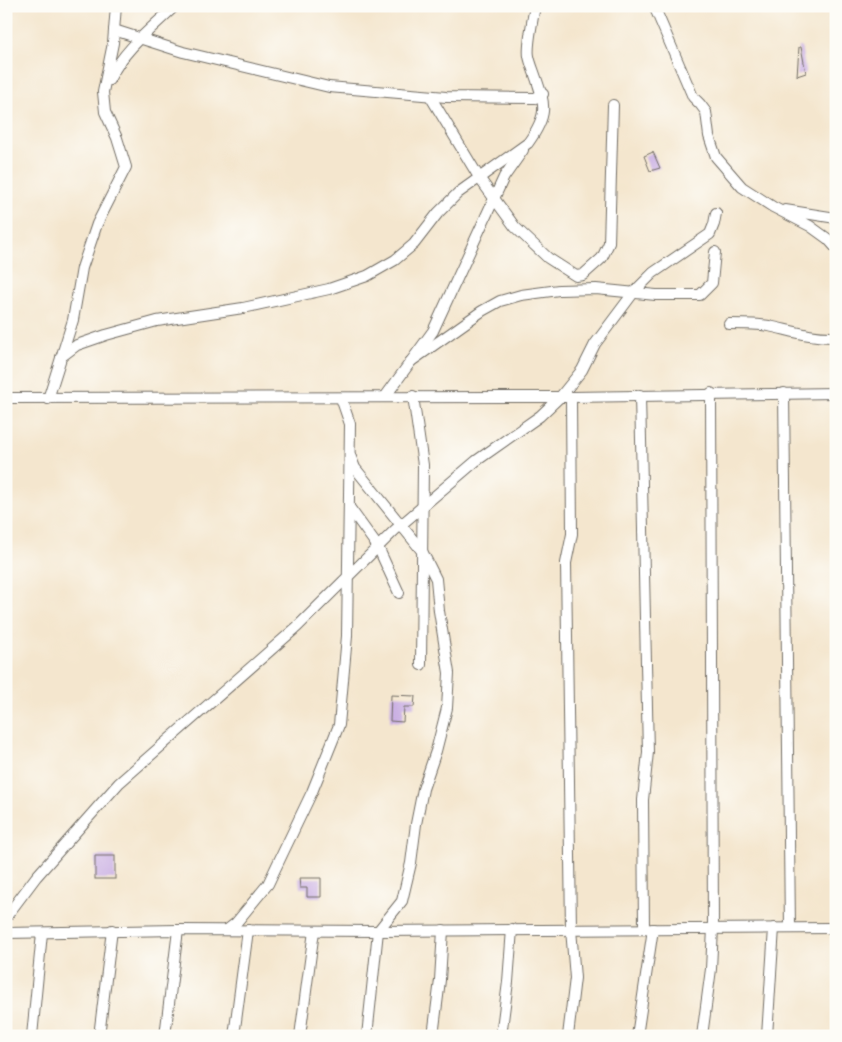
<svg xmlns="http://www.w3.org/2000/svg" width="842" height="1042" font-family="'Indie Flower',sans-serif">
<rect width="100%" height="100%" fill="#fdfcf7"/>
<filter id="ink" filterUnits="userSpaceOnUse"><feTurbulence type="fractalNoise" baseFrequency=".02" numOctaves="2"/><feDisplacementMap in="SourceGraphic" scale="10" xChannelSelector="R" yChannelSelector="G"/><feConvolveMatrix kernelMatrix="1 2 1 2 8 2 1 2 1" color-interpolation-filters="sRGB"/></filter>
<filter id="wash" filterUnits="userSpaceOnUse"><feTurbulence type="fractalNoise" baseFrequency=".0096" numOctaves="4" result="noise"/><feDisplacementMap in="SourceGraphic" scale="20" xChannelSelector="R" yChannelSelector="G"/><feGaussianBlur stdDeviation="1.12" result="paint"/><feColorMatrix in="noise" values="0 0 0 0 0 0 0 0 0 0 0 0 0 0 0 0 0 1.4 0 .05"/><feComposite in="paint" operator="in"/></filter>
<g filter="url(#wash)">
<rect width="100%" height="100%" fill="#f4e6ce"/>
<g id="blocks">
<g fill="#c9aee3">
<polygon points="799,47 801,47 806,73 797,76"/>
<polygon points="653,152 660,168 650,171 644,156"/>
<polygon points="391,695 415,696 414,707 404,707 403,722 390,721"/>
<rect x="95" y="856" width="20" height="23"/>
<polygon points="299,878 321,878 321,897 307,897 307,888 300,888"/>
</g>
</g>
</g>
<g filter="url(#ink)">
<use href="#blocks" fill-opacity="0" stroke="#716c64" stroke-width="1"/>
<g fill="none" stroke-linecap="round" stroke-linejoin="round">
<g stroke="#716c64" stroke-width="12">
<g id="street">
<polyline points="654,6 693,97 700,104 706,112 709,136 716,157 742,187 773,207 810,226 828,239 836,248"/>
<polyline points="114,30 183,52 329,87 446,97 535,98 543,94"/>
<path d="M109,80C124,49 151,29 175,6"/>
<polyline points="430,96 480,179 515,227 548,258 576,276 583,275 602,258 609,243 613,105"/>
<polyline points="785,210 836,218"/>
<path d="M729,324C742,324 757,324 769,326C792,331 812,338 836,337"/>
<path d="M61,357L77,345L106,335L157,321L243,308L329,289L367,276L395,260L414,244L438,213L458,193L528,143C548,115 546,106 535,75C533,69 530,62 529,56C527,47 533,17 535,6"/>
<polyline points="410,362 482,311 500,301 521,295 559,290 596,289 656,295 700,295 712,283 715,252"/>
<polyline points="784,393 790,928"/>
<polyline points="640,395 648,752 643,800 644,929"/>
<polyline points="413,396 423,465 421,665"/>
<polyline points="385,397 433,331 504,177 523,150"/>
<polyline points="6,398 571,397 836,393"/>
<polyline points="48,399 73,320 82,268 97,224 126,167 117,138 105,112 103,92 113,43 116,6"/>
<polyline points="350,455 355,468 422,551 436,579 439,611 449,673 447,708 436,751 423,789 416,824 411,863 402,901 378,931 367,1036"/>
<polyline points="349,507 378,547 399,593"/>
<polyline points="6,917 36,877 119,783 297,627 395,530 476,461 540,416 561,396 582,370 595,344 634,292 653,273 710,234 714,224 716,213"/>
<polyline points="227,930 236,923 268,884 312,792 339,725 347,636 350,424 341,398"/>
<polyline points="6,933 178,930 378,931 836,928"/>
<polyline points="32,1036 42,933"/>
<polyline points="99,1036 112,930"/>
<polyline points="165,1036 178,930"/>
<polyline points="234,1036 248,930"/>
<polyline points="300,1036 314,931"/>
<polyline points="433,1036 440,980 443,930"/>
<polyline points="501,1036 508,982 512,929"/>
<polyline points="568,1036 575,978 571,929 566,563 572,534 571,397"/>
<polyline points="637,1036 653,929"/>
<polyline points="702,1036 711,969 713,928 711,393"/>
<polyline points="767,1036 774,928"/>
</g>
</g>
<use href="#street" stroke="#fff" stroke-width="10"/>
</g>
</g>
<rect width="842" height="1042" fill="none" stroke="#fdfcf7" stroke-width="25"/>
</svg>
